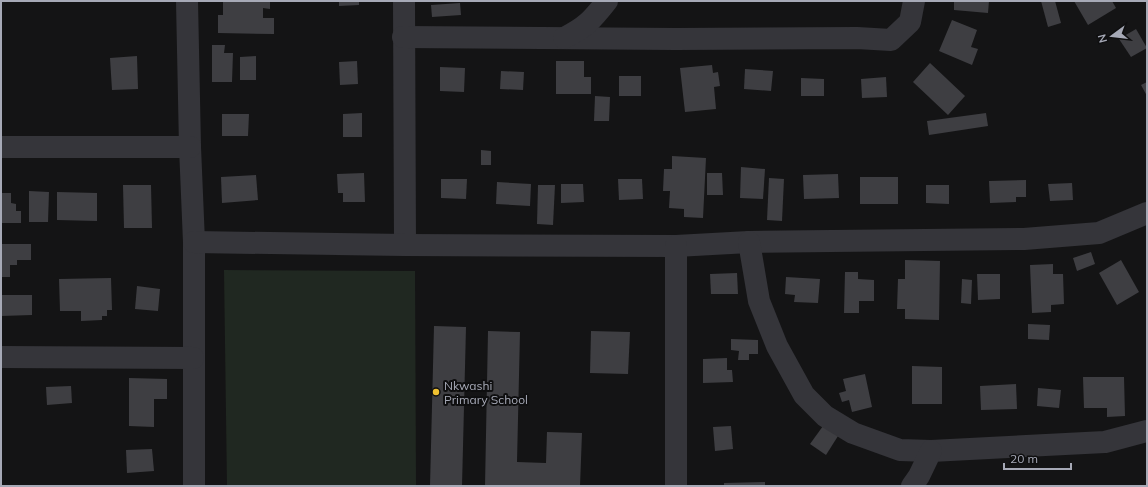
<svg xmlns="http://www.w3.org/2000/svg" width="1148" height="487" font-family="Mulish,sans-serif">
<rect width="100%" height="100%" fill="#141415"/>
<polygon fill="#202821" points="224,270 415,271 416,486 227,486"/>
<g fill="#3e3e42">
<polygon points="223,1 270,1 270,9 263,8 263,18 274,18 274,34 218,33 218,15 223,15"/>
<polygon points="339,1 359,1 359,5 339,6"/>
<polygon points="954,1 989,1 988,13 954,10"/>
<polygon points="1041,1 1055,1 1061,23 1048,27"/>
<polygon points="1074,1 1112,1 1116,8 1088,25"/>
<polygon points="460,3 461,15 432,17 431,5"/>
<polygon points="952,20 977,30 971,47 978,49 972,65 939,51"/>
<polygon points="1136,29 1147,48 1131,57 1119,39"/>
<polygon points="212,45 225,45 224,53 233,53 232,82 212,82"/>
<polygon points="137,56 138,89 112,90 110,58"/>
<polygon points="256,56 256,80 240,80 240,57"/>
<polygon points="357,61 358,84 340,85 339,62"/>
<polygon points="556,61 584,61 584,77 591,77 591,94 556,94"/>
<polygon points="930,63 965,96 948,115 913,82"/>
<polygon points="712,65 713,73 718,72 720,86 714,87 716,109 685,112 680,68"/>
<polygon points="440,67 465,68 464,92 440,91"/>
<polygon points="745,69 773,71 771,91 744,89"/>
<polygon points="501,71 524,72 523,90 500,89"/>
<rect x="619" y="76" width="22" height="20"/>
<polygon points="886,77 887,97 862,98 861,79"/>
<polygon points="801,78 824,79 824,96 801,96"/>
<polygon points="1147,82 1147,96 1141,85"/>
<polygon points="595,96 610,97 609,121 594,121"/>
<polygon points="362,113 362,137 343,137 343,114"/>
<polygon points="986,113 988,126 929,135 927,121"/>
<polygon points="222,114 249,114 248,136 222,136"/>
<polygon points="481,150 491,151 491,165 481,165"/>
<polygon points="672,156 706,158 703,218 684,217 684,209 669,208 670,191 663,191 664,169 672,169"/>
<polygon points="741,167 765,169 763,199 740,198"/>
<polygon points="364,173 365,202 343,202 343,193 338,193 337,174"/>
<polygon points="707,173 722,173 723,195 707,195"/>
<polygon points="838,174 839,198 804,199 803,175"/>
<polygon points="256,175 258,200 222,203 221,177"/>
<rect x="860" y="177" width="38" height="27"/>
<polygon points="769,178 784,179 782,221 767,220"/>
<polygon points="441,179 467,179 466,199 441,198"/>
<polygon points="618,179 642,179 643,199 619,200"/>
<polygon points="1026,180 1026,197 1016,197 1016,202 990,203 989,181"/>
<polygon points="497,182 531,184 530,206 496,204"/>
<polygon points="1072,183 1073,200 1050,201 1048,184"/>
<polygon points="561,184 583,184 584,202 561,203"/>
<polygon points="123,185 151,185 152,228 124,228"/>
<polygon points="538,185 555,185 553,225 537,224"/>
<polygon points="926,185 949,185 949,204 926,203"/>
<polygon points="29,191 49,192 48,222 29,222"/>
<polygon points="57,192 97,193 97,221 57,220"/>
<polygon points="1,193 11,193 11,203 16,204 16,211 21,211 21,223 1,223"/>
<polygon points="1,244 31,244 31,260 17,260 17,265 10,265 10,277 1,277"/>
<polygon points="1091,252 1095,264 1077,271 1073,258"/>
<polygon points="905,260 940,261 939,320 905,319 905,309 897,309 898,279 905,279"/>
<polygon points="1121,260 1139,292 1117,305 1099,273"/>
<polygon points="1053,264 1053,274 1063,274 1064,304 1051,305 1051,312 1032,313 1030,265"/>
<polygon points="845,272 858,272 858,279 874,280 874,301 859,301 859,313 844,313"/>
<polygon points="737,273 738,294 711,294 710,274"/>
<polygon points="977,274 1000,274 1000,299 978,300"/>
<polygon points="786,277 820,279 818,303 794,302 795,295 785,294"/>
<polygon points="111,278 112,310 107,310 107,316 102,316 102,320 81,321 81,311 60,311 59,279"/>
<polygon points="962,279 972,280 971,304 961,303"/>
<polygon points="137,286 160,289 158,311 135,309"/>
<polygon points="1,295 32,295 32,315 1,316"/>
<polygon points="1028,324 1050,325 1049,340 1028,339"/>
<polygon points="434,326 466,327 462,486 430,486"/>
<polygon points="488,331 520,332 517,462 546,463 547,432 582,433 580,486 485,486"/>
<polygon points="591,331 630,332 628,374 590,373"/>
<polygon points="731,339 758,340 758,354 749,354 749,360 738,360 739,351 731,350"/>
<polygon points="727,358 727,370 732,370 733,382 703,383 703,359"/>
<polygon points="912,366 942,367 942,404 912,404"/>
<polygon points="865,374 872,407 852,412 849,400 842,402 839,393 846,391 843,379"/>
<polygon points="1083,377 1124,377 1125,416 1107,417 1107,408 1084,408"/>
<polygon points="129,378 167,379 167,399 154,399 154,427 129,426"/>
<polygon points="1016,384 1017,409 981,410 980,386"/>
<polygon points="71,386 72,403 47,405 46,387"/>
<polygon points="1038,388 1061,390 1059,408 1037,406"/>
<polygon points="731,426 733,449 715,451 713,427"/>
<polygon points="823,426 838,436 826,455 810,444"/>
<polygon points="152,449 154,471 127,473 126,450"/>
<polygon points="765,482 765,486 724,486 724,483"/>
</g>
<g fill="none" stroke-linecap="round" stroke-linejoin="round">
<g stroke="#35353a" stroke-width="22">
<polyline points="187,1 190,147 194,242 194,486"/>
<polyline points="404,1 405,245"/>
<polyline points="403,37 676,39 857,38 891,40 910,22 914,1"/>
<path d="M564,38C586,27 592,20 607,1"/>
<polyline points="1,147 190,147"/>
<polyline points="194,242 405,245 676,246 749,242 1024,239 1099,233 1147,213"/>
<polyline points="749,242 759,301 777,346 804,395 825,416 853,433 900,450 931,451 1105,442 1147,431"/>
<polyline points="676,246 676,486"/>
<polyline points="1,357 193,358"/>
<polyline points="912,486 919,476 931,451"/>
</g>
</g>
<circle fill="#f0c131" stroke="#0f0f10" stroke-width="1.5" cx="436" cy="392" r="4"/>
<g text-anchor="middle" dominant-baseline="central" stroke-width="4" stroke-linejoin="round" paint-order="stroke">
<g font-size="12" fill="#a6a9b6" stroke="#0f0f10" text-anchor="start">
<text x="444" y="385">Nkwashi<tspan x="444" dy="14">Primary School</tspan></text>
</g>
</g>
<rect width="1148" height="487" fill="none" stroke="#a6a9b6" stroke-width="4"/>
<g transform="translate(1112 36) rotate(255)" stroke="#0f0f10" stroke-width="3" paint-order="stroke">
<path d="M0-3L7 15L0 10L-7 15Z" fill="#a6a9b6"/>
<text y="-6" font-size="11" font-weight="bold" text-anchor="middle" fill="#a6a9b6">N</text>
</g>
<path d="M1004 463v6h67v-6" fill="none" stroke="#a6a9b6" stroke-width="2"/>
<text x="1010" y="463" font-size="12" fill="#a6a9b6" stroke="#0f0f10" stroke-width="3" paint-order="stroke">20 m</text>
</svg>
